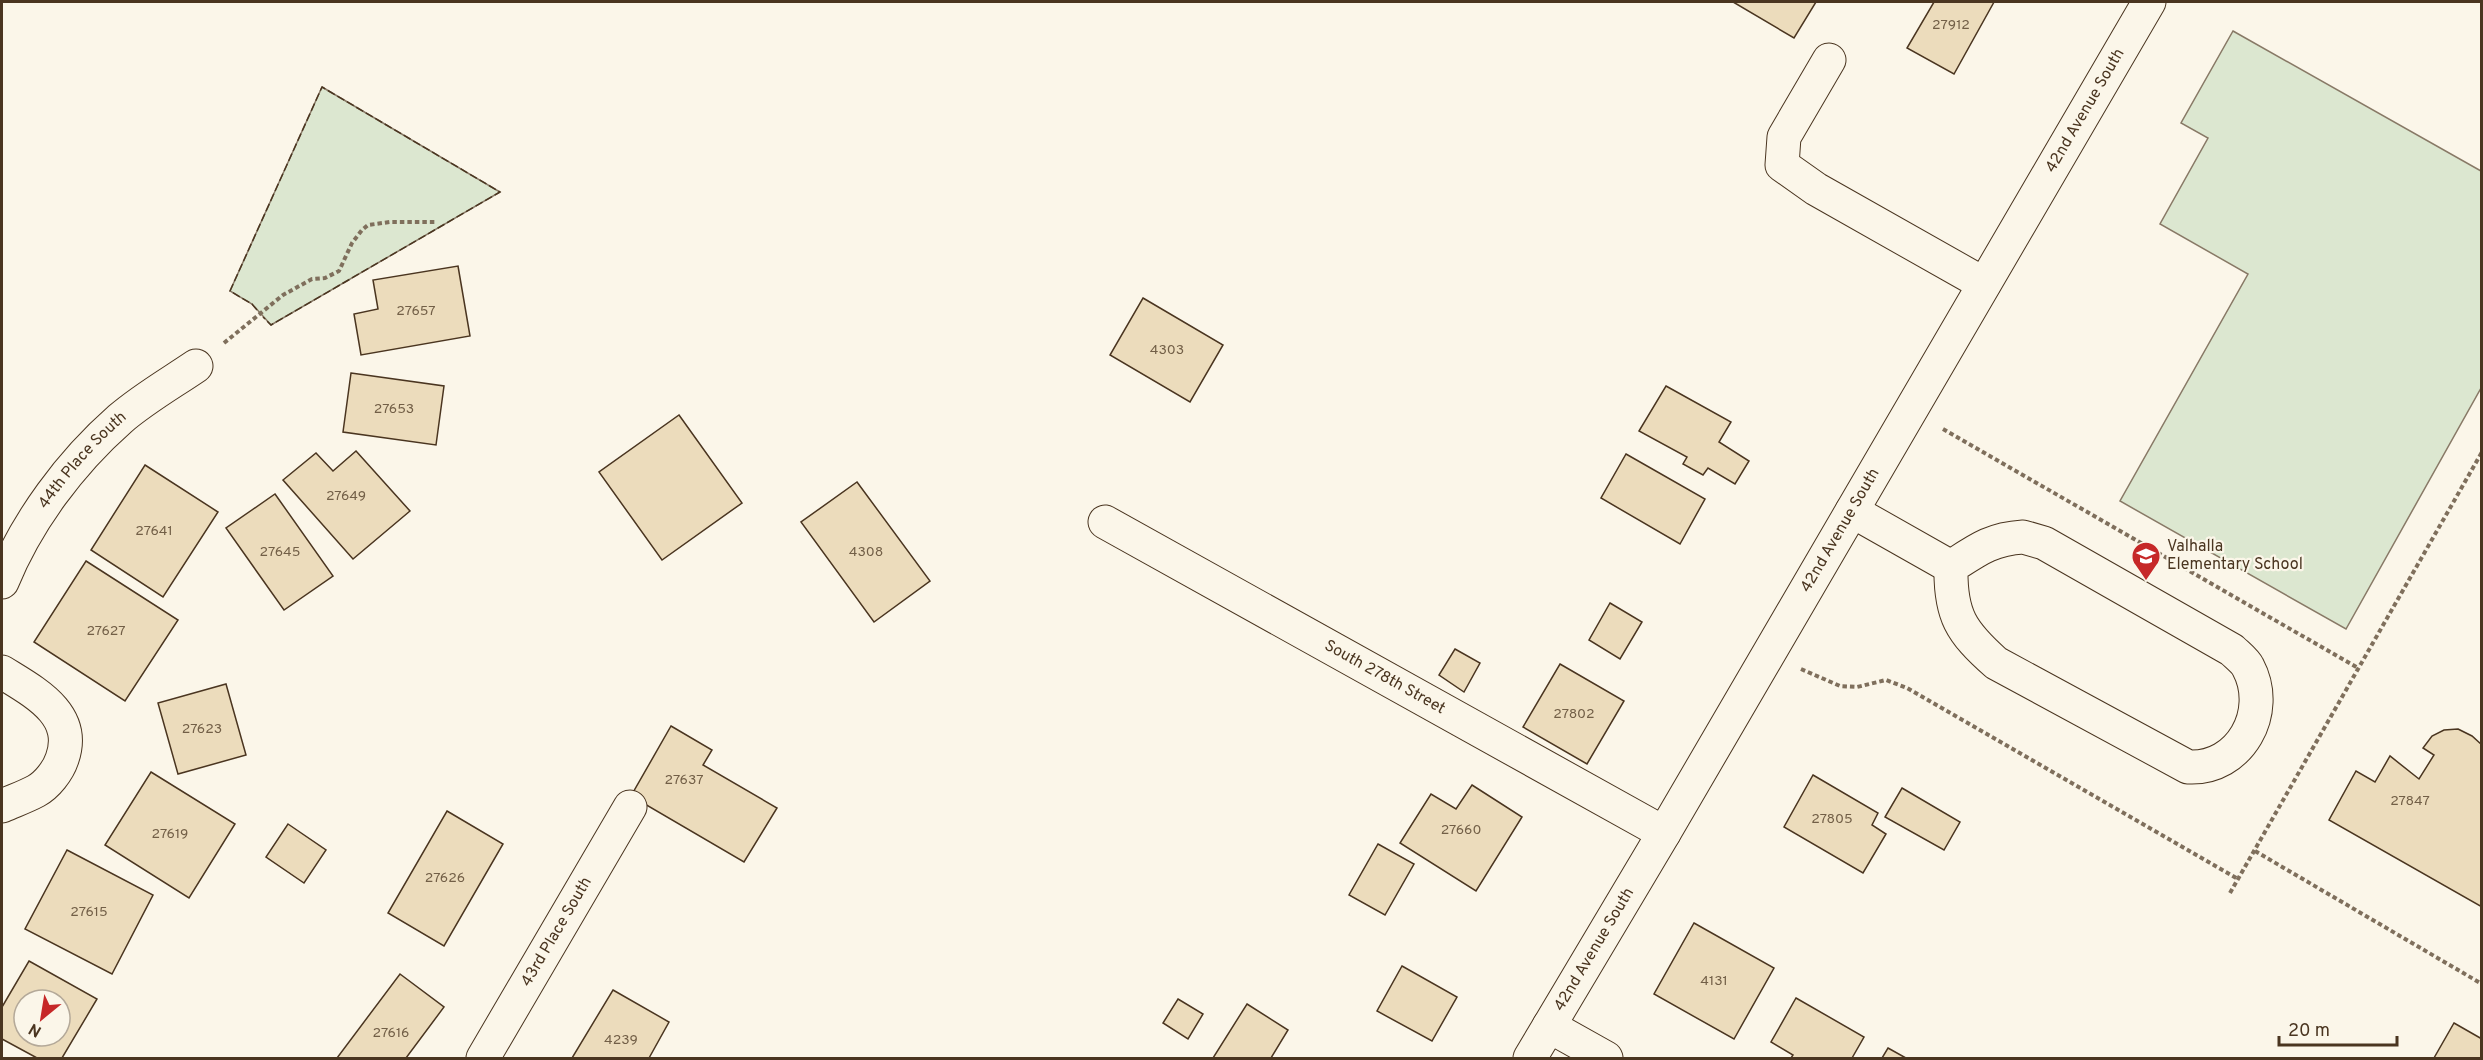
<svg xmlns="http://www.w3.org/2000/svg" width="2483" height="1060" font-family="Overpass,sans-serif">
<rect width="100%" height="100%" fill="#fbf6e9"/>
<g fill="#dce7d0" stroke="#887966" stroke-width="1.5">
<polygon points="2233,31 2481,171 2481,388 2346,629 2120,501 2248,274 2160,224 2208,138 2181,123"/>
<polygon points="322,87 500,192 271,325 252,304 230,291"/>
</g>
<g fill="#ecdcbc" stroke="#4a3520" stroke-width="1.5" fill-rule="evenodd">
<polygon points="1733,2 1816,2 1794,38"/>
<polygon points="1934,2 1994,2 1954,74 1907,48"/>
<polygon points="458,266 470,336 361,355 354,314 378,309 373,280"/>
<polygon points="1143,298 1223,345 1190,402 1110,355"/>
<polygon points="351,373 444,386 436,445 343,432"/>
<polygon points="1666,386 1731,422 1719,442 1749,461 1735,484 1708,468 1703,475 1683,464 1687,457 1639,431"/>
<polygon points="679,415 742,503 662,560 599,472"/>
<polygon points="356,451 410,511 353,559 283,480 316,453 333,471"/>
<polygon points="1626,454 1705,499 1680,544 1601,498"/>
<polygon points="145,465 218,512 163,597 91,550"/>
<polygon points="857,482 930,581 874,622 801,522"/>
<polygon points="275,494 333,576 284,610 226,528"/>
<polygon points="86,561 178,620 125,701 34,642"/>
<polygon points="1610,603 1642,622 1620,659 1589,640"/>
<polygon points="1455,649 1480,663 1464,692 1439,675"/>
<polygon points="1560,664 1624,701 1587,764 1523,727"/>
<polygon points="226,684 246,755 178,774 158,703"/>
<polygon points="671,726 712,750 703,765 777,808 744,862 631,796"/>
<polygon points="2458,729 2472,736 2482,745 2482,907 2329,820 2356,771 2375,782 2390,756 2419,779 2434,755 2423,748 2432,736 2444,730"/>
<polygon points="151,772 235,824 189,898 105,845"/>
<polygon points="1813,775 1878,813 1872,825 1886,834 1863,873 1784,827"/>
<polygon points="1472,785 1522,817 1476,891 1400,843 1431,794 1456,809"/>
<polygon points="1902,788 1960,822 1944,850 1885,817"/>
<polygon points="447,811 503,844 444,946 388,913"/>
<polygon points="288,824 326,850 304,883 266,857"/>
<polygon points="1378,844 1414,864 1385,915 1349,895"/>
<polygon points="67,850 153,895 112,974 25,929"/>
<polygon points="1694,923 1774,968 1734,1039 1654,994"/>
<path d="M29,961L97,999L62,1058H37L2,1039V1007ZM24,1000H60V1036H24Z"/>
<polygon points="1402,966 1457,997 1432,1041 1377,1011"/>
<polygon points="400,974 444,1007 406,1058 337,1058"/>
<polygon points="613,990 669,1022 649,1058 572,1058"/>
<polygon points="1796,998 1864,1037 1852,1058 1791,1058 1793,1055 1771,1042"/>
<polygon points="1178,999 1203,1014 1188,1039 1163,1023"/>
<polygon points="1247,1004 1288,1030 1271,1058 1213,1058"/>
<polygon points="2454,1023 2482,1039 2482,1058 2434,1058"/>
<polygon points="1888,1048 1906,1058 1882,1058"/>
</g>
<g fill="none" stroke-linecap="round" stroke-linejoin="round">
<g stroke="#4a3520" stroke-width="35">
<g id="minor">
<polyline points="1829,60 1784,137 1782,165 1816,189 1984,284"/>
<polyline points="1852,511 1951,567"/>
<path id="s1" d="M1105,522L1664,833"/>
<path d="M2023,537L2044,543L2232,650C2237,655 2245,661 2248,667C2272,712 2240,770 2188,767L1996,663C1961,632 1950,615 1951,567C1977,550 1991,539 2023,537Z"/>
<path id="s2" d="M2,582C27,521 70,463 120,419C143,399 171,383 196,366"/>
<path d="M2,672C34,692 78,714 62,759C58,771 47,785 36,791C25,797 13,801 2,806"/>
<polyline points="1549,1026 1606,1058"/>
<path id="s3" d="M483,1058L630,807"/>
<path id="s4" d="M1530,1058L1664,833L2149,2"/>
</g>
</g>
<g stroke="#7f6f5c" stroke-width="4" stroke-dasharray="4.5 3" stroke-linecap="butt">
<polyline points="224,343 283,295 312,279 325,278 339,271 352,243 362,230 368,225 390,222 436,222"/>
<polyline points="1943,429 2358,668"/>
<polyline points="1801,669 1840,686 1857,687 1886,680 1907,688 2238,879"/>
<polyline points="2255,851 2482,984"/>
<polyline points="2230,893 2482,452"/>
</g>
<use href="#minor" stroke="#fbf6e9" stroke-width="33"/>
<polyline stroke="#4a3520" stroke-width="1.5" stroke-dasharray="8 3" stroke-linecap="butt" points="257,310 252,304 230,291 322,87 500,192 271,325 263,317"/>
</g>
<defs>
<g id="school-pin" transform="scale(1.5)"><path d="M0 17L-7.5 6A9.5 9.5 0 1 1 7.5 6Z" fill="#c62828" stroke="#fbf6e9"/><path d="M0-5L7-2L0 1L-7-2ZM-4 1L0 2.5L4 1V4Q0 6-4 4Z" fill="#fff"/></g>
</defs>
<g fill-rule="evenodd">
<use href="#school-pin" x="2146" y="556"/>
</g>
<g text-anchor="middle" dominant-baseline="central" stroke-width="4.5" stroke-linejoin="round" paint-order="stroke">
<g font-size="14" fill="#725f47">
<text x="1951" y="25">27912</text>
<text x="416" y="311">27657</text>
<text x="1167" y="350">4303</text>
<text x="394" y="409">27653</text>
<text x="346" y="496">27649</text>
<text x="154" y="531">27641</text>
<text x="280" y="552">27645</text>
<text x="866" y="552">4308</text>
<text x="106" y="631">27627</text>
<text x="1574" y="714">27802</text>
<text x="202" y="729">27623</text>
<text x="684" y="780">27637</text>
<text x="2410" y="801">27847</text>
<text x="1832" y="819">27805</text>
<text x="1461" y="830">27660</text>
<text x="170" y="834">27619</text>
<text x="445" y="878">27626</text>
<text x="89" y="912">27615</text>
<text x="1714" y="981">4131</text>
<text x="391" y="1033">27616</text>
<text x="621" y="1040">4239</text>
</g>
<g font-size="16" fill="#4a3520" stroke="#fbf6e9">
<text stroke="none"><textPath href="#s4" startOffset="1098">42nd Avenue South</textPath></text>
<text stroke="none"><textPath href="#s2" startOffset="147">44th Place South</textPath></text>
<text stroke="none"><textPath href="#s4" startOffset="612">42nd Avenue South</textPath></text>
<text stroke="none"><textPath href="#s1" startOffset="320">South 278th Street</textPath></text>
<text stroke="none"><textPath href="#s3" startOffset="146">43rd Place South</textPath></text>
<text stroke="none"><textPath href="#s4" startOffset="126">42nd Avenue South</textPath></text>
</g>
<g font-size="16" fill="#4a3520" stroke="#fbf6e9" text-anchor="start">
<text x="2167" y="547">Valhalla<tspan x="2167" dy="18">Elementary School</tspan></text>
</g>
</g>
<rect width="2483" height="1060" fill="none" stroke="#4a3520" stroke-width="6"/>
<g transform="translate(42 1018) rotate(210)"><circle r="28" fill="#fbf6e9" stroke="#b4a999" stroke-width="1.5"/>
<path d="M0-4.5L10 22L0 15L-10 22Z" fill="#c62828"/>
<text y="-9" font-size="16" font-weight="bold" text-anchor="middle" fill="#4a3520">N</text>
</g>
<path d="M2279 1036v9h118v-9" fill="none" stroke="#4a3520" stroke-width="3"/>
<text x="2288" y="1036" font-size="18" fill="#4a3520" stroke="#fbf6e9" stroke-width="4.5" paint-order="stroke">20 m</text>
</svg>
